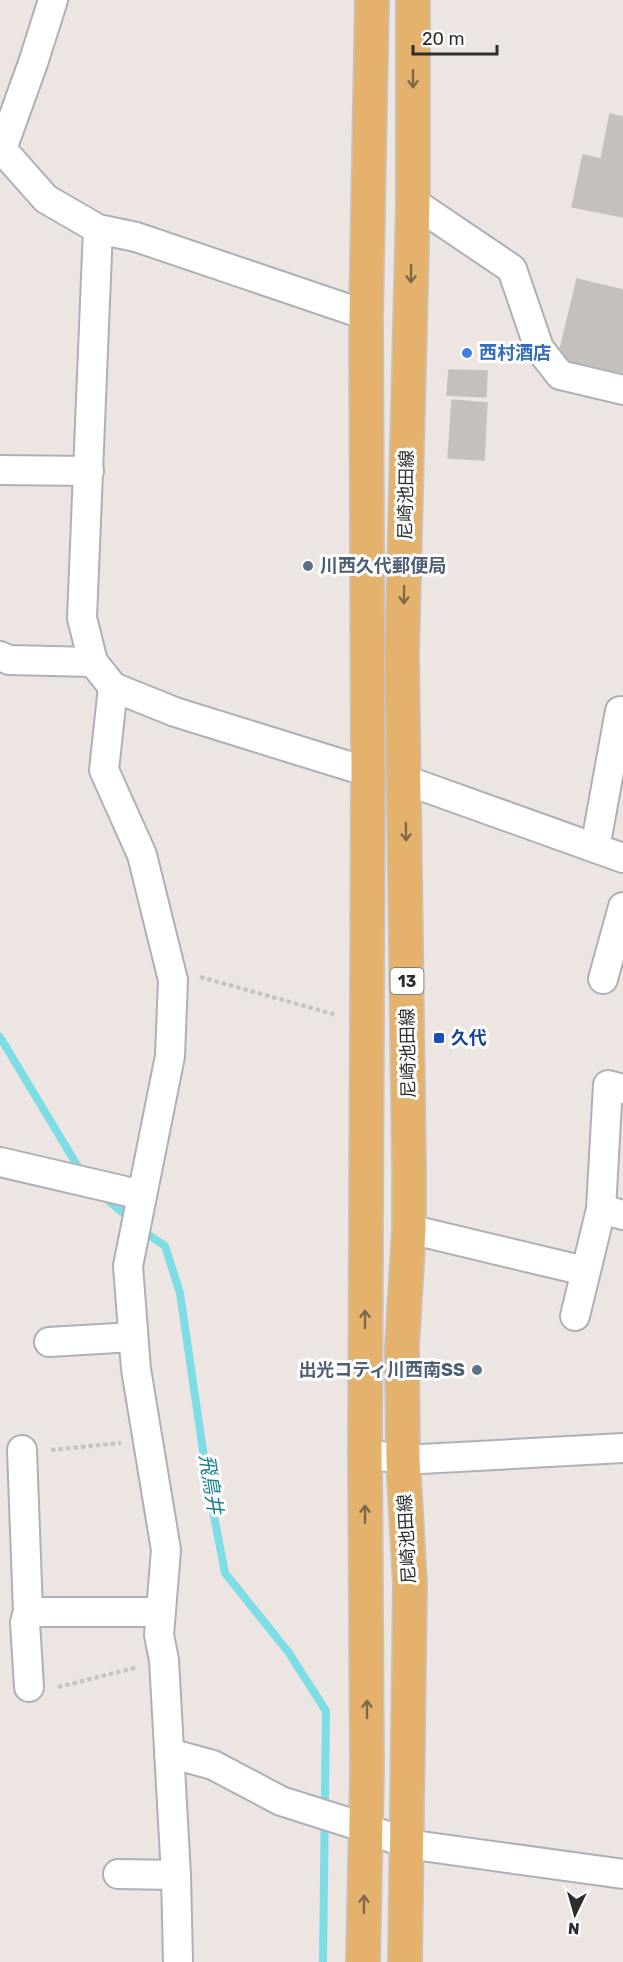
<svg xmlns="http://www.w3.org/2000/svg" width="623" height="1962" font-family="Rubik,'Noto Sans JP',sans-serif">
<rect width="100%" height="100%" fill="#ede5e1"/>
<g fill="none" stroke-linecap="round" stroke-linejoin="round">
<g stroke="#7ddde5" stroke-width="8">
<polyline points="0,1037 83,1175"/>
<polyline points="102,1195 131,1220"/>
<polyline points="140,1229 165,1246 180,1293 208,1485 225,1573 289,1653 326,1711 323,1962"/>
</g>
</g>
<g fill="#c6c0bc" stroke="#c8c0ba" stroke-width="1.5">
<polygon points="610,114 623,117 623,217 572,207 583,155 601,159"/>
<polygon points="577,279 623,290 623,374 558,358"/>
<polygon points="449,370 487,371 486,397 447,395"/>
<polygon points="452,400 487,403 484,460 448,458"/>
</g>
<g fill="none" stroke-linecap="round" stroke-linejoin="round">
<g stroke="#adb1b7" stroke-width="32">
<g id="minor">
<polyline points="0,147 46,199 98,229 136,237 366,315"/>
<polyline points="2,149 33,63 53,0"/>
<polyline points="413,202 512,269 539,348 560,375 623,390"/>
<polyline points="0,470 89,471"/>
<polyline points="0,656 9,660 93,662 113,687 175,712 368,772"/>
<polyline points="93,662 82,618 98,229"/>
<polyline points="113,687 104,770 142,855 173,980 170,1056 128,1266 136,1369 166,1550 159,1635 164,1660 176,1875 178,1962"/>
<polyline points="405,780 623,858"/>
<polyline points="595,848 620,711"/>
<polyline points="603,979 623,907"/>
<polyline points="623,1089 608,1085 601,1209 623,1215"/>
<polyline points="0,1162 142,1195"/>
<polyline points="409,1229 585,1271"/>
<polyline points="575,1316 601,1209"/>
<polyline points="49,1342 133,1337"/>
<polyline points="22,1450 28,1612 160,1612"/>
<polyline points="365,1453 403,1460 623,1448"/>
<polyline points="28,1612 25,1622 29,1687"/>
<polyline points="169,1753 213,1765 281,1801 366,1828 407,1844 623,1874"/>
<polyline points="118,1874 176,1875"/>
</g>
</g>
<g stroke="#c4c4c4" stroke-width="36">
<g id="major">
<polyline points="363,1962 367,1772 365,1453 368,772 366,315 372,0"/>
<polyline points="405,1962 410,1584 403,1460 402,1346 409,1229 409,1170 402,654 413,202 413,0"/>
</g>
</g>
<g stroke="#c4c4c4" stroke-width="4" stroke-dasharray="4.5 3" stroke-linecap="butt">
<polyline points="200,977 337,1015"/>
<polyline points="51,1450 121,1443"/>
<polyline points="58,1687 138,1667"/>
</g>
<use href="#minor" stroke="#fff" stroke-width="28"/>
<use href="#major" stroke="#e5b26d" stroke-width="33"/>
</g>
<defs><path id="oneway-shaft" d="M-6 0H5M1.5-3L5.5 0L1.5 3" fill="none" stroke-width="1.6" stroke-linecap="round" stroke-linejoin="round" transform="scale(1.5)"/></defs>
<g stroke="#80694a">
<use href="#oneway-shaft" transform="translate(413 79) rotate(90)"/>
<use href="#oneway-shaft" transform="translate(411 274) rotate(91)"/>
<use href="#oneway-shaft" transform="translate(404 595) rotate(91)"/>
<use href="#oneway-shaft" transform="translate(406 832) rotate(89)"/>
<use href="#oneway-shaft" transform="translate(365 1319) rotate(-90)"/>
<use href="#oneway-shaft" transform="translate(365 1514) rotate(-90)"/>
<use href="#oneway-shaft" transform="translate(367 1709) rotate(-90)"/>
<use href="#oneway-shaft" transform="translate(364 1904) rotate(-89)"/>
</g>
<circle fill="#3f7fe0" stroke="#fff" stroke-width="2" cx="467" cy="353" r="6"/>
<g fill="#5c6f8a" stroke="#fff" stroke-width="2">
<circle cx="308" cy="566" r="6"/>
<circle cx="477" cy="1370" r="6"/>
</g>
<rect fill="#1a4fb4" stroke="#fff" stroke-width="2" x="433" y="1032" width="12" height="12" rx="3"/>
<g text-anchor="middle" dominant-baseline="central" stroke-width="6" stroke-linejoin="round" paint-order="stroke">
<rect fill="#fff" stroke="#6c6c6c" stroke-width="1.5" x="390.5" y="968" width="33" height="26" rx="4.5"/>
<g font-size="16" font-weight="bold" fill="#2d2d2d">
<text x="407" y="981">13</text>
</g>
<g font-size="18" font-weight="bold" fill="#366cbe" stroke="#fff" text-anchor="start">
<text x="479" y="353">西村酒店</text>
</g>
<g font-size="18" fill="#2d2d2d" stroke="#fff">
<text transform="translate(406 495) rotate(-89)">尼崎池田線</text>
<text transform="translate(408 1053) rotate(-91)">尼崎池田線</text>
<text transform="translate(407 1539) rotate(-93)">尼崎池田線</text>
</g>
<g font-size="18" font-weight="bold" fill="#4e5e75" stroke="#fff" text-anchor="start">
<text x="320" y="566">川西久代郵便局</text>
<text x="465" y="1370" text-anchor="end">出光コティ川西南SS</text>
</g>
<g font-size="18" font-weight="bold" fill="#164399" stroke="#fff" text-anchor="start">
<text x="451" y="1038">久代</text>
</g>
<g font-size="20" font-style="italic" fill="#1a8194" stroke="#fff">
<text transform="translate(211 1484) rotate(81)">飛鳥井</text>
</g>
</g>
<g transform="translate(575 1914) rotate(185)" stroke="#ffffff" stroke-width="4.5" paint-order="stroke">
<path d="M0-4.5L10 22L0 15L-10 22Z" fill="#2d2d2d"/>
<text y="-9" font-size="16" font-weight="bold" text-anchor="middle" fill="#2d2d2d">N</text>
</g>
<path d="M413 45v9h84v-9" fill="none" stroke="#2d2d2d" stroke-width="3"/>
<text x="422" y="45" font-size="18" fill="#2d2d2d" stroke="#ffffff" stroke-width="4.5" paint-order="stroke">20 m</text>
</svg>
